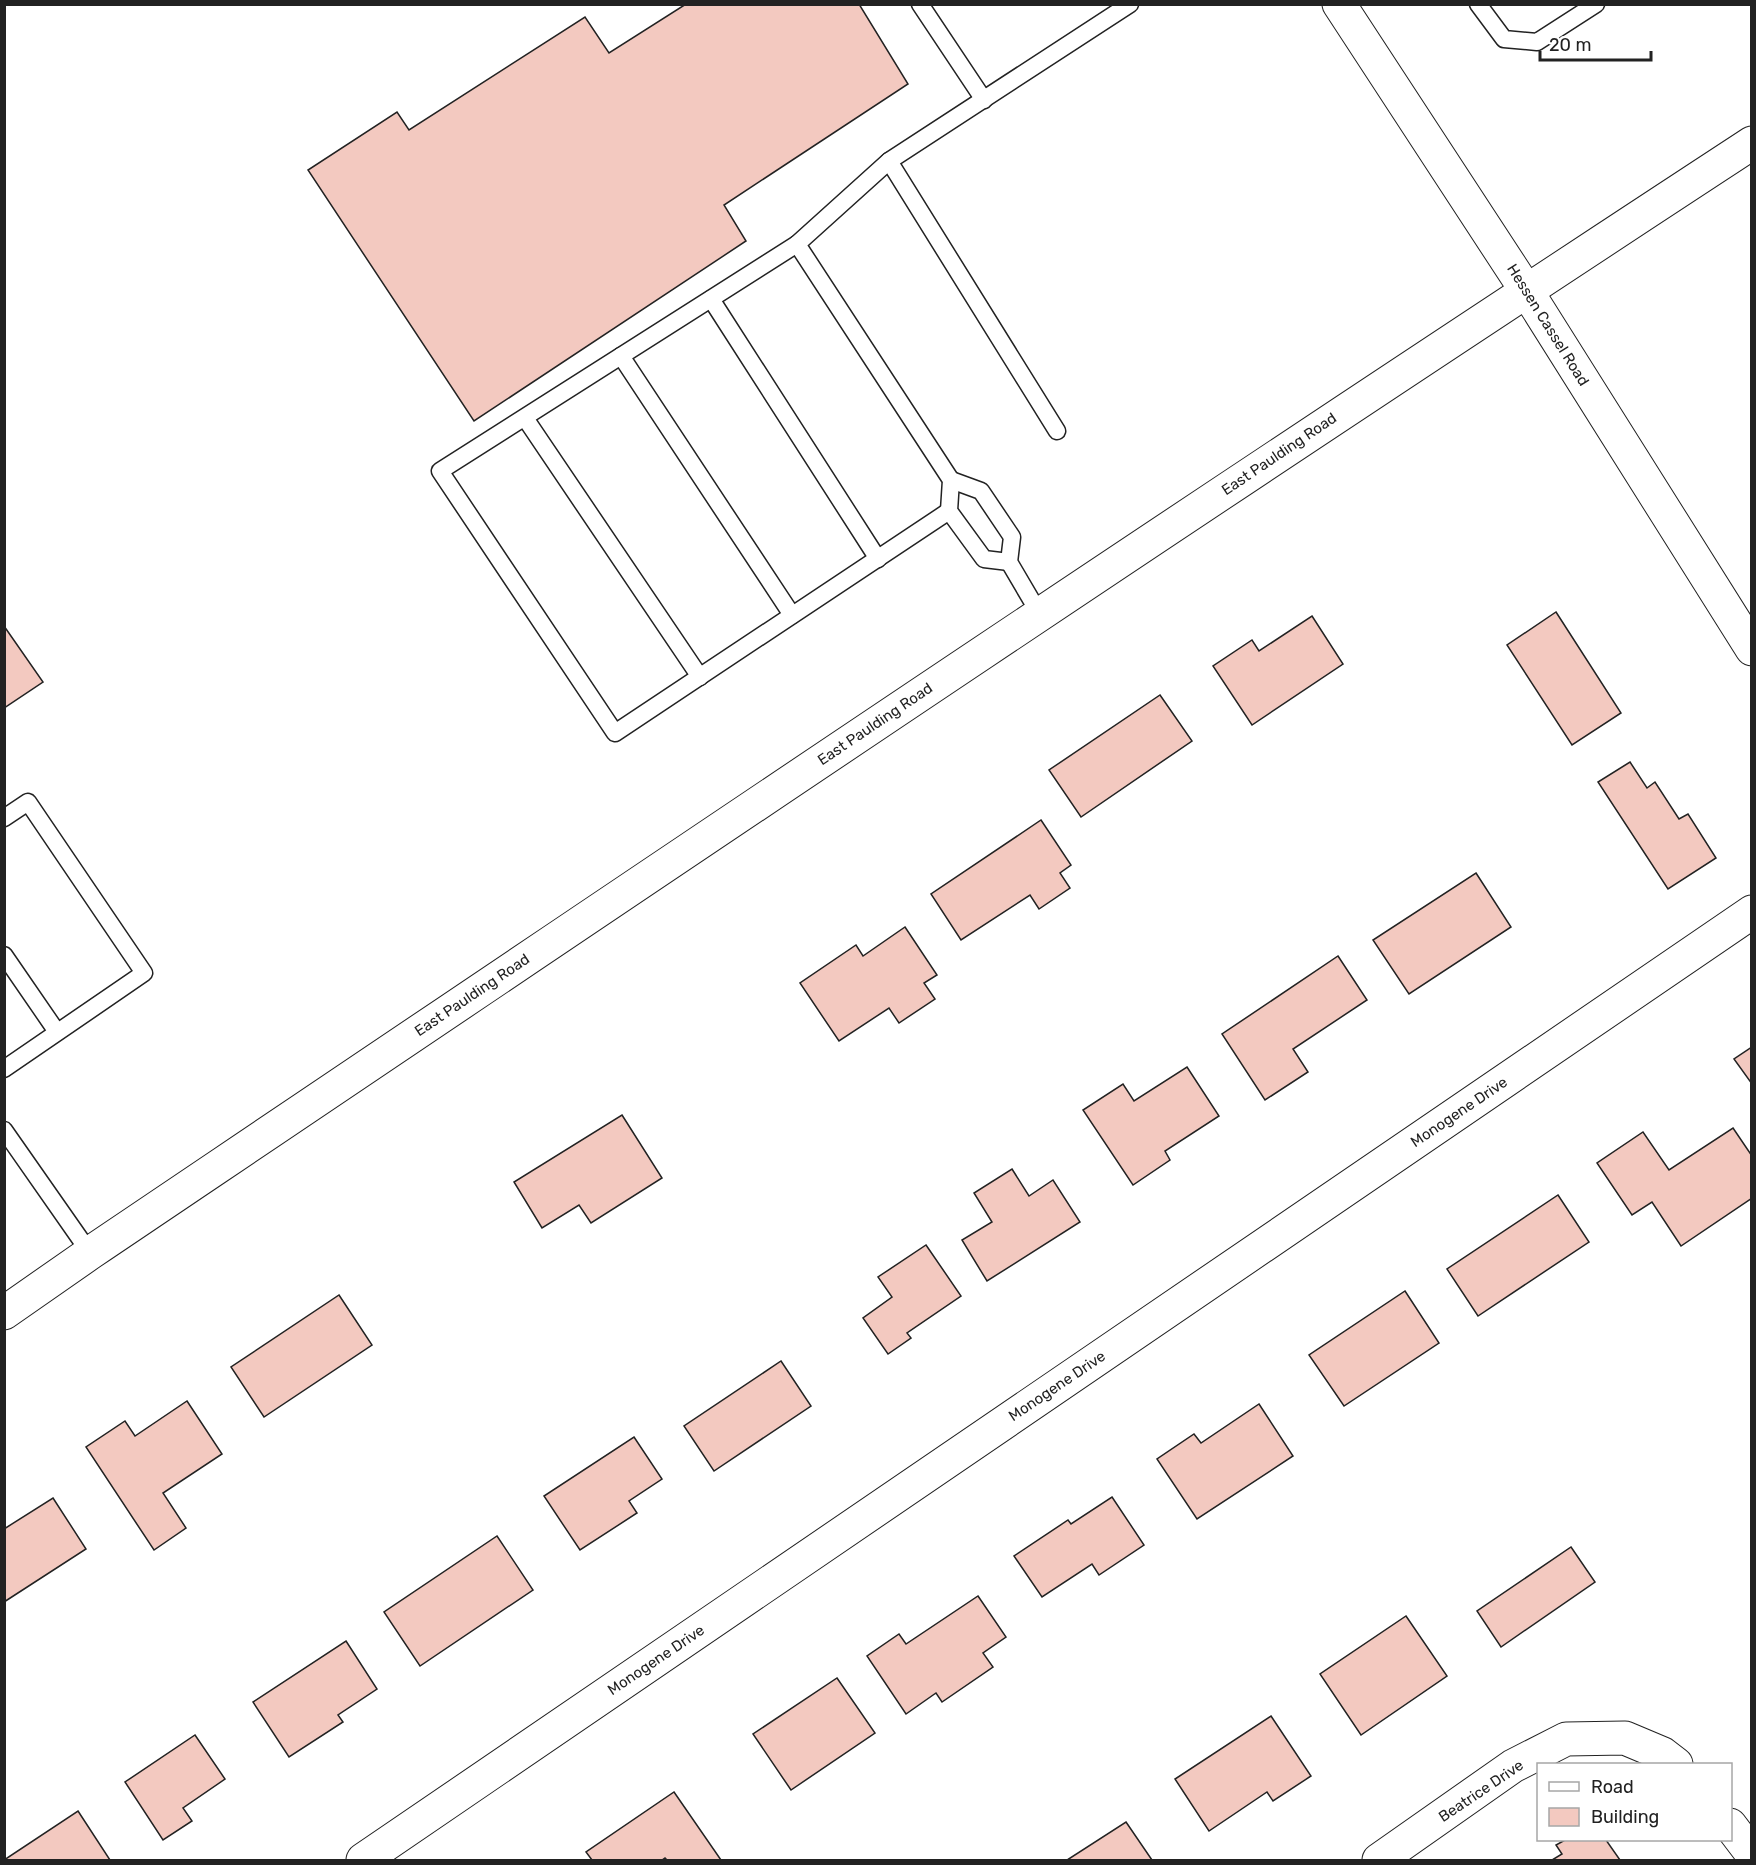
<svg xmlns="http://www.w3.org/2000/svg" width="1756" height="1865" font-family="Rubik,sans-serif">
<rect width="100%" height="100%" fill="#fff"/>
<g fill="#f3c9c0" stroke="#222" stroke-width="1.5">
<polygon points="686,4 859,4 908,84 724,205 746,241 474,421 308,170 397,112 409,130 585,17 609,53"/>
<polygon points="1556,612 1621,713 1572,745 1507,645"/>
<polygon points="1312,616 1343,664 1252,725 1213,666 1252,640 1259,651"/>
<polygon points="4,626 43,682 4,708"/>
<polygon points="1160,695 1192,741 1081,817 1049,770"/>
<polygon points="1630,762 1647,788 1655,782 1679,819 1688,814 1716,858 1668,889 1598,782"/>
<polygon points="1041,820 1071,865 1060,873 1070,888 1039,909 1030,895 961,940 931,894"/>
<polygon points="1476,873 1511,927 1409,994 1373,940"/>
<polygon points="905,927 937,975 924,983 935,999 899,1023 889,1008 839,1041 800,983 856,945 863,956"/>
<polygon points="1338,956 1367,1000 1293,1049 1308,1072 1265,1100 1222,1034"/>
<polygon points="1752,1047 1752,1084 1734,1059"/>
<polygon points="1187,1067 1219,1116 1165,1151 1170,1160 1133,1185 1083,1110 1123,1084 1134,1101"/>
<polygon points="622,1115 662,1178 591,1223 579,1205 542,1228 514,1182"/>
<polygon points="1733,1128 1752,1156 1752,1198 1681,1246 1652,1202 1632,1215 1597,1163 1643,1132 1669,1170"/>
<polygon points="1012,1169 1029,1196 1053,1180 1080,1222 987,1281 962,1240 992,1222 974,1193"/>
<polygon points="1558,1195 1589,1242 1478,1316 1447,1269"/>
<polygon points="926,1245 961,1296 907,1333 911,1338 888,1354 863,1318 892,1297 878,1277"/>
<polygon points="1405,1291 1439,1343 1344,1406 1309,1355"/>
<polygon points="339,1295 372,1345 264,1417 231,1367"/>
<polygon points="781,1361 811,1406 714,1471 684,1426"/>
<polygon points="187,1401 222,1454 163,1493 186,1528 154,1550 86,1447 125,1421 135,1436"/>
<polygon points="1259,1404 1293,1456 1197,1519 1157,1459 1194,1434 1201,1443"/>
<polygon points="634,1437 662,1479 629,1501 637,1513 580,1550 544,1496"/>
<polygon points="1112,1497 1144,1545 1099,1575 1092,1564 1042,1597 1014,1556 1068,1520 1071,1524"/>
<polygon points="53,1498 86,1549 4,1602 4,1529"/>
<polygon points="497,1536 533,1590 420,1666 384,1612"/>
<polygon points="1571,1547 1595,1582 1501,1647 1477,1611"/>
<polygon points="978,1596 1006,1637 983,1653 993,1667 942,1702 936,1693 906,1714 867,1656 899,1634 906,1644"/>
<polygon points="1406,1616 1447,1676 1361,1735 1320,1674"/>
<polygon points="346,1641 377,1689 338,1715 343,1722 289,1757 253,1702"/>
<polygon points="837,1678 875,1733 791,1790 753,1734"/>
<polygon points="1271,1716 1311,1776 1273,1801 1267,1792 1209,1831 1175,1779"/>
<polygon points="195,1735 225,1779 183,1808 192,1821 163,1840 125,1782"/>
<polygon points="674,1792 721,1860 667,1860 665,1858 662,1860 592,1860 586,1852"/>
<polygon points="78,1811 110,1860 4,1860"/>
<polygon points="1126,1822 1152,1860 1067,1860"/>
<polygon points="1565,1840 1606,1840 1620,1860 1552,1860 1562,1854 1556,1845"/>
</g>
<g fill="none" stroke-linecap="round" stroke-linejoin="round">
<g stroke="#222" stroke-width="19">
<g id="lane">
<polyline points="920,4 984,100"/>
<polyline points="1478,4 1504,39 1537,42 1596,4"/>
<polyline points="889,161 1057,431"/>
<polyline points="797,244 440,471 615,733 949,511"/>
<polyline points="711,299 878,559"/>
<polyline points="621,356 792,615"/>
<polyline points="525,418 700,677"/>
<polyline points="951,480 981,491 1012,537 1009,562 1039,613"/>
<polyline points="1009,562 984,559 949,511 951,480 797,244 889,161 1130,4"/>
<polyline points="4,818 28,802 144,973 4,1069"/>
<polyline points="4,955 57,1032"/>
<polyline points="4,1130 90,1253"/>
</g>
</g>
<g stroke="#222" stroke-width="35">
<g id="street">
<polyline points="1730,1825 1752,1854"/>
<polyline points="363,1860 1752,912"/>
<polyline points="1379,1860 1513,1766 1566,1739 1625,1738 1663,1754 1676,1764"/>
</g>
</g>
<g stroke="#222" stroke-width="35">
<g id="secondary">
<polyline points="1339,4 1526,290 1752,649"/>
<path d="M4,1313L90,1253C642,881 1194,508 1752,143"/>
</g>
</g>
<use href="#lane" stroke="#fff" stroke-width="16"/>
<use href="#street" stroke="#fff" stroke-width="33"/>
<use href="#secondary" stroke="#fff" stroke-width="33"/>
</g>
<g text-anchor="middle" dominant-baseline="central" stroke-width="4.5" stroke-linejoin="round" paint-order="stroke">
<g font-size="15" fill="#222" stroke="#fff">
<text transform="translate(1548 325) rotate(58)">Hessen Cassel Road</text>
<text transform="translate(1279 454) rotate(-34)">East Paulding Road</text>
<text transform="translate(875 724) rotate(-34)">East Paulding Road</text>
<text transform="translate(472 995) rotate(-34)">East Paulding Road</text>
<text transform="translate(1459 1112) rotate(-34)">Monogene Drive</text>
<text transform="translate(1057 1386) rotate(-34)">Monogene Drive</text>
<text transform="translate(656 1660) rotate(-34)">Monogene Drive</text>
<text transform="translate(1481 1791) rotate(-34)">Beatrice Drive</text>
</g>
</g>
<rect width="1756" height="1865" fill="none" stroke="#222222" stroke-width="12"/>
<rect x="1537" y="1763" width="195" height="78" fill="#ffffff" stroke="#a7a7a7" stroke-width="1.5"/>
<rect x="1549" y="1782" width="30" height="9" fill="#ffffff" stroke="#a7a7a7" stroke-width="1.5"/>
<text x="1591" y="1793" font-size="18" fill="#222222">Road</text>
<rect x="1549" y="1808" width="30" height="18" fill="#f3c9c0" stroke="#a7a7a7" stroke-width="1.5"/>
<text x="1591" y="1823" font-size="18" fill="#222222">Building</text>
<path d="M1540 51v9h111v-9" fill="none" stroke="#222222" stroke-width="3"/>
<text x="1549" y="51" font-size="18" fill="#222222" stroke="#ffffff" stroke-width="4.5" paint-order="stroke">20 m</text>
</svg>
